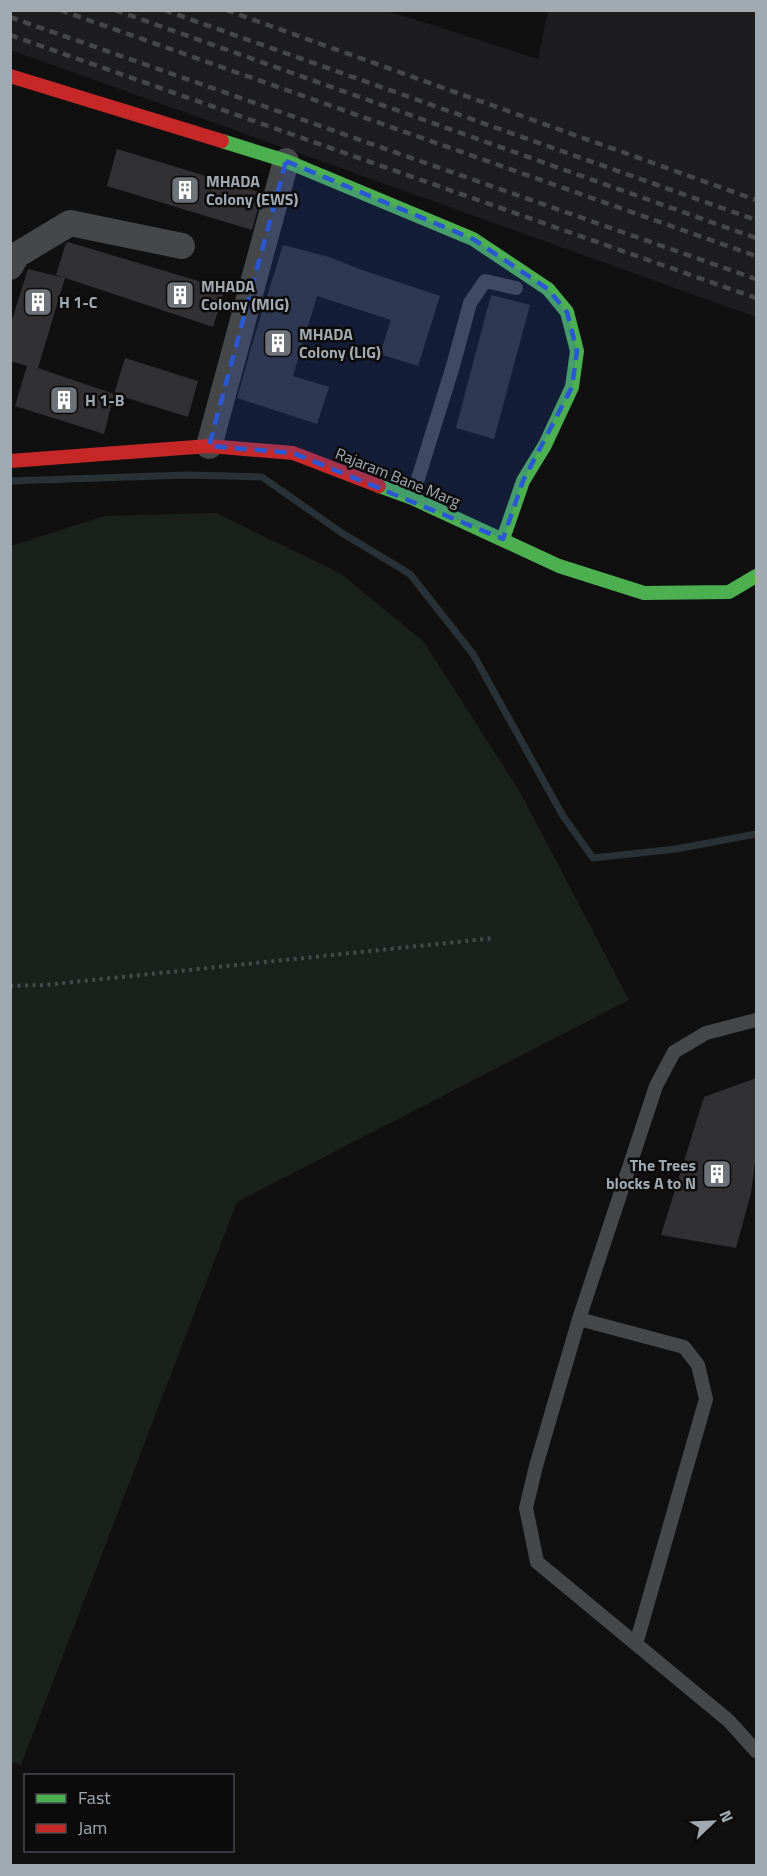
<svg xmlns="http://www.w3.org/2000/svg" width="767" height="1876" font-family="'Titillium Web',sans-serif">
<rect width="100%" height="100%" fill="#101011"/>
<polygon fill="#1d1d1f" points="10,11 388,11 538,59 548,11 756,11 756,317 11,50"/>
<polygon fill="#1a201b" points="216,513 340,573 424,642 520,792 629,1000 237,1202 21,1765 10,1761 11,546 104,516"/>
<g fill="none" stroke-linecap="round" stroke-linejoin="round">
<polyline stroke="#283135" stroke-width="7" points="10,481 187,475 262,477 342,533 410,574 473,654 563,816 593,858 676,849 756,834"/>
</g>
<g fill="#313133">
<polygon points="117,149 262,193 252,230 107,186"/>
<polygon points="68,242 225,289 213,327 56,275 66,243"/>
<polygon points="283,245 329,257 362,270 440,296 418,366 380,354 391,320 317,296 293,376 329,387 317,424 237,398 253,341"/>
<polygon points="28,269 65,278 38,368 114,394 104,434 15,406 27,366 10,361 10,326"/>
<polygon points="491,295 530,305 494,439 456,428"/>
<polygon points="125,358 198,381 188,417 114,394"/>
<polygon points="756,1078 756,1155 751,1193 736,1248 661,1235 704,1097"/>
</g>
<g fill="none" stroke-linecap="round" stroke-linejoin="round">
<polyline stroke="#46484b" stroke-width="4" stroke-dasharray="3 4.5" stroke-linecap="butt" points="10,986 45,985 495,938"/>
<g stroke="#454749" stroke-width="14">
<polyline points="412,498 453,366 470,303 485,281 516,288"/>
<polyline points="756,1020 706,1033 674,1052 656,1086 579,1319 536,1466 526,1508 537,1562 729,1721 756,1751"/>
<polyline points="579,1319 684,1347 698,1365 706,1399 636,1644"/>
</g>
<g stroke="#454749" stroke-width="26">
<polyline points="10,267 17,255 70,223 182,246"/>
<polyline points="209,446 286,161"/>
</g>
<g stroke="#4caf50" stroke-width="14">
<polyline points="222,141 286,161 473,239 548,289 567,312 577,351 572,387 545,445 523,481 503,539"/>
<polyline points="379,486 412,498 559,566 644,593 729,592 756,576"/>
</g>
<g stroke="#c62828" stroke-width="14">
<polyline points="10,76 222,141"/>
<polyline points="10,461 209,446 293,453 379,486"/>
</g>
<g stroke="#454749" stroke-width="4.5" stroke-dasharray="8 6" stroke-linecap="butt">
<polyline points="60,10 756,256"/>
<polyline points="115,10 756,238"/>
<polyline points="164,10 756,220"/>
<polyline points="226,10 756,200"/>
<polyline points="10,17 756,279"/>
<polyline points="10,35 756,298"/>
</g>
</g>
<path fill="#2a57d4" fill-opacity="0.2" stroke="#2a57d4" stroke-width="4.5" stroke-dasharray="12 8" stroke-linejoin="round" d="M286,161L473,239L548,289L567,312L577,351L572,387L523,481L503,539L293,453L209,446Z"/>
<defs>
<g id="building-square" transform="scale(1.5)"><rect x="-9" y="-9" width="18" height="18" rx="4" fill="#6e7379" stroke="#0b0b0c"/><path d="M-4-6H4V6H1V3H-1V6H-4ZM-2.5-4.3h1.7v1.8h-1.7ZM.8-4.3h1.7v1.8H.8ZM-2.5-1h1.7V.8h-1.7ZM.8-1h1.7V.8H.8Z" fill="#fff"/></g>
</defs>
<g fill-rule="evenodd">
<use href="#building-square" x="185" y="190"/>
<use href="#building-square" x="180" y="295"/>
<use href="#building-square" x="38" y="302"/>
<use href="#building-square" x="278" y="343"/>
<use href="#building-square" x="64" y="400"/>
<use href="#building-square" x="717" y="1174"/>
</g>
<g text-anchor="middle" dominant-baseline="central" stroke-width="5" stroke-linejoin="round" paint-order="stroke">
<g font-size="16" font-weight="bold" fill="#a1a9b1" stroke="#0b0b0c" text-anchor="start">
<text x="206" y="181">MHADA<tspan x="206" dy="18">Colony (EWS)</tspan></text>
<text x="201" y="286">MHADA<tspan x="201" dy="18">Colony (MIG)</tspan></text>
<text x="59" y="302">H 1-C</text>
<text x="299" y="334">MHADA<tspan x="299" dy="18">Colony (LIG)</tspan></text>
<text x="85" y="400">H 1-B</text>
<text x="696" y="1165" text-anchor="end">The Trees<tspan x="696" dy="18">blocks A to N</tspan></text>
</g>
<g font-size="16" fill="#a1a9b1" stroke="#0b0b0c">
<text transform="translate(398 477) rotate(22)">Rajaram Bane Marg</text>
</g>
</g>
<rect width="767" height="1876" fill="none" stroke="#a1a9b1" stroke-width="24"/>
<rect x="24" y="1774" width="210" height="78" fill="#0b0b0c" stroke="#474a4e" stroke-width="1.5"/>
<rect x="36" y="1794" width="30" height="9" fill="#4caf50" stroke="#474a4e" stroke-width="1.5"/>
<text x="78" y="1804" font-size="18" fill="#a1a9b1">Fast</text>
<rect x="36" y="1824" width="30" height="9" fill="#c62828" stroke="#474a4e" stroke-width="1.5"/>
<text x="78" y="1834" font-size="18" fill="#a1a9b1">Jam</text>
<g transform="translate(713 1822) rotate(67)" stroke="#0b0b0c" stroke-width="4.5" paint-order="stroke">
<path d="M0-4.5L10 22L0 15L-10 22Z" fill="#a1a9b1"/>
<text y="-9" font-size="16" font-weight="bold" text-anchor="middle" fill="#a1a9b1">N</text>
</g>
</svg>
